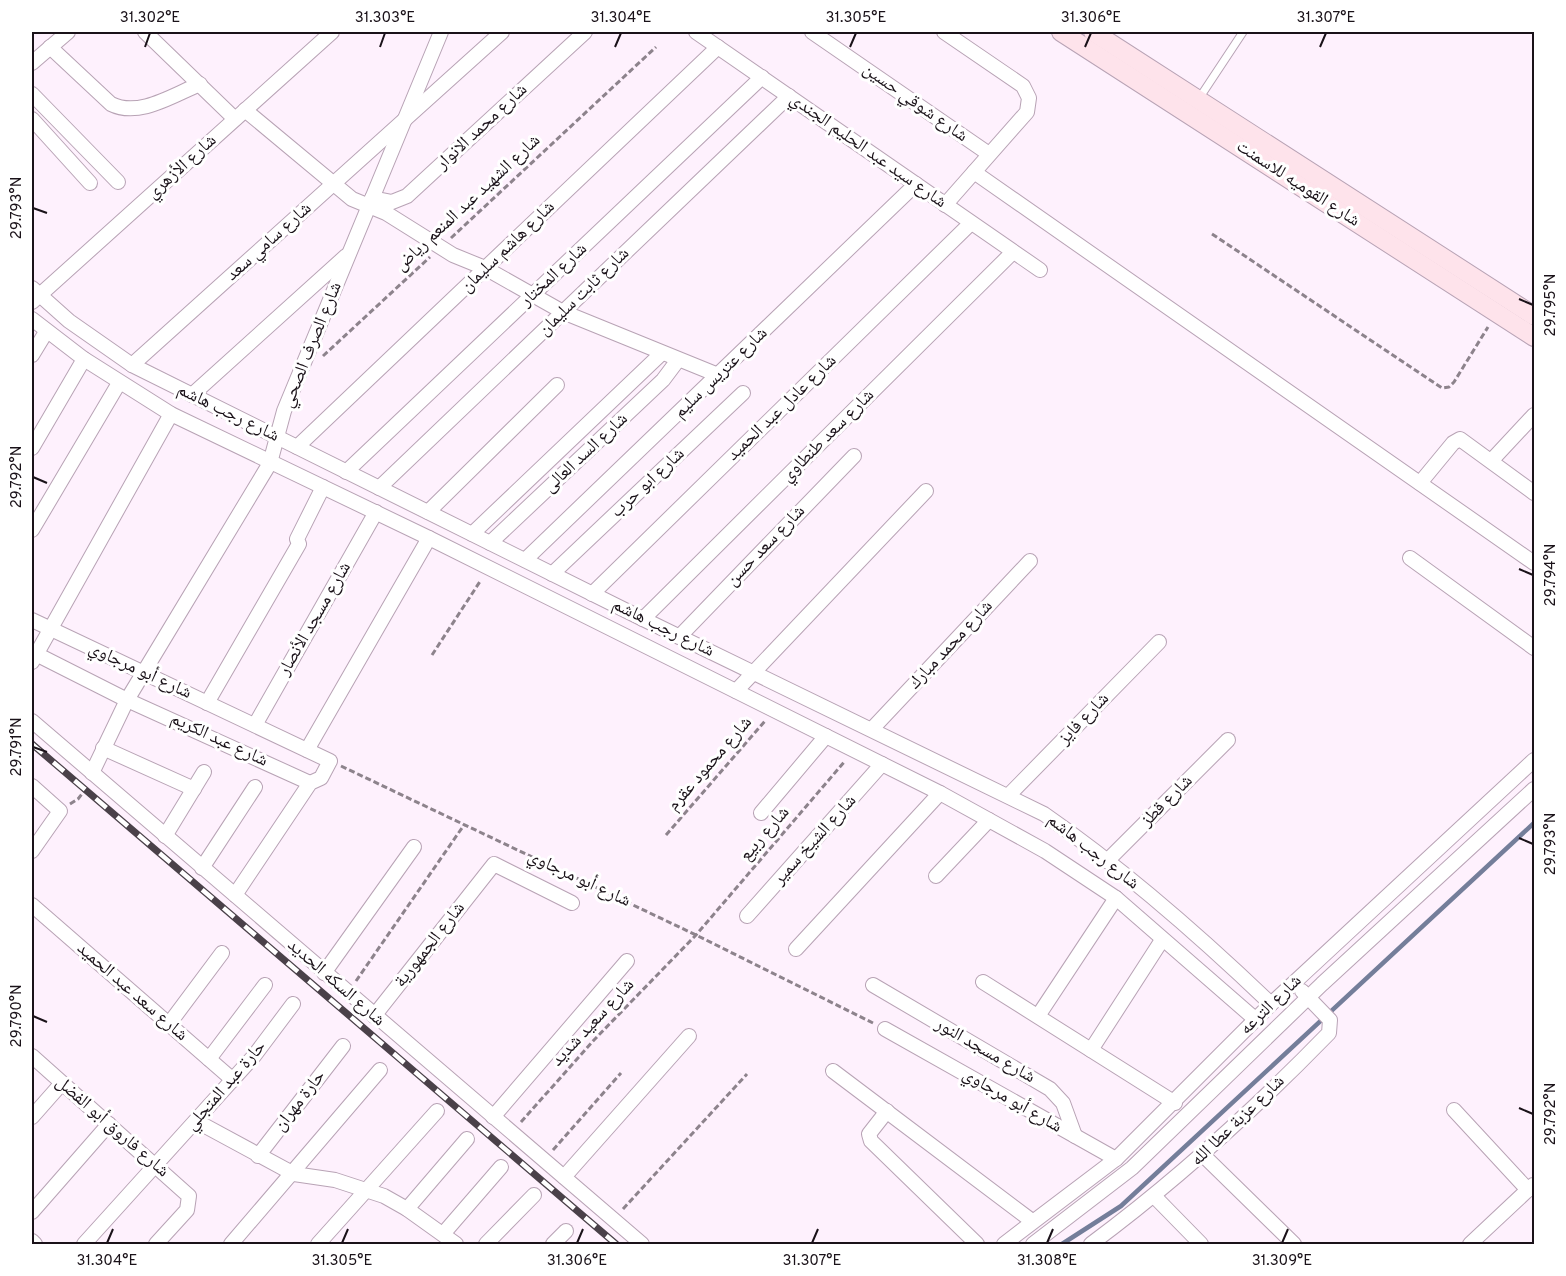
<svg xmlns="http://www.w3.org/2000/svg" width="1566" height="1276" font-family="Overpass,'Noto Naskh Arabic',sans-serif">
<rect width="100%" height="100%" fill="#fef1fd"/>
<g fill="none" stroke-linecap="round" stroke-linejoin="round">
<polyline stroke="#747e9a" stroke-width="4.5" points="1062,1244 1121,1206 1534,823"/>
<g stroke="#b8a3b5" stroke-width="9">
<polyline id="lane" points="1198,100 1243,32"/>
</g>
<g stroke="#b8a3b5" stroke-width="16">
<g id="street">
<polyline points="145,32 235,119"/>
<polyline points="696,32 1040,270"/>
<polyline points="812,32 989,154"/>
<polyline points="944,32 1023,86 1029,98 1027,112 945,205"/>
<path d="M50,47L111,104C139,118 173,95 200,84"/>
<polyline points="32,63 68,32"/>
<polyline points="32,94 118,182"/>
<polyline points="245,110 352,199 386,213 453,255 485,268 563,312 718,375"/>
<polyline points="32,119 90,183"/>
<polyline points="974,172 1534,563"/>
<polyline points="372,198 392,202 407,196 585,32"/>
<path d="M32,288L69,321L132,365L643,619L1044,814C1125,870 1200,936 1271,1004"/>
<polyline points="32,302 332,32"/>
<polyline points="32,319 84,359 171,414 429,538 940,793 1045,851 1116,898 1255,1019"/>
<polyline points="32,355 46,332"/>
<polyline points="132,365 502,32"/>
<polyline points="192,395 346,256"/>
<polyline points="297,447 718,47"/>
<polyline points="32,448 84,359"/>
<polyline points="1492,460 1534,415"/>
<polyline points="346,472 762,77"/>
<polyline points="1420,483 1453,443 1460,439 1534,493"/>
<polyline points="379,488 789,96"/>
<polyline points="428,512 557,385"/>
<polyline points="32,530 119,383"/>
<polyline points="472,534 662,353"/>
<polyline points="490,543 663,380 678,360"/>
<polyline points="1410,558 1534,648"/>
<polyline points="525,560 916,184"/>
<polyline points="552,574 743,393"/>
<polyline points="592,594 971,223"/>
<polyline points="643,619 1013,252"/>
<polyline points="32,620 330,761 321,778 310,783 235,895"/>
<polyline points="679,637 854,456"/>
<polyline points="36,654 127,700 310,783"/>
<polyline points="32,662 171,414"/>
<polyline points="736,691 926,491"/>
<polyline points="207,703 299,544 297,539 323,487"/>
<polyline points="32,721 642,1244"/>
<polyline points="255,725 376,512"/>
<polyline points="872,729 1030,561"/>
<polyline points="103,748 194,789"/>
<polyline points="307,750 429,538"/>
<polyline points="92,773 127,700 270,463 284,411 441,32"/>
<polyline points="32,786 60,811 32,851"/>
<polyline points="1009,795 1159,642"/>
<polyline points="761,813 826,736"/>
<polyline points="165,836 204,772"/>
<polyline points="1107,861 1228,740"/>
<polyline points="202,868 255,787"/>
<polyline points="936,876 989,820"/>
<polyline points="32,905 233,1080"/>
<polyline points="747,916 882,764"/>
<polyline points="796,949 940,793"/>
<polyline points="324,973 414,847"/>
<polyline points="983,982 1175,1103"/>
<polyline points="873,985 1050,1089 1063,1103 1075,1136"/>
<polyline points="374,1016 494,864 572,903"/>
<polyline points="1038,1016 1116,898"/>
<polyline points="169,1024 222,953"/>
<polyline points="885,1029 1116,1159"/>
<polyline points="1091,1050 1162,940"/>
<polyline points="32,1056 189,1196 187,1210 156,1244"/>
<polyline points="209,1059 265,985"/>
<polyline points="833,1071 1032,1221"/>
<polyline points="1454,1110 1528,1190"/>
<polyline points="887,1111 869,1134 871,1141 977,1244"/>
<polyline points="32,1117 62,1083"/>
<polyline points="493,1117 627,961"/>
<polyline points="196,1121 294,1174 335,1180 384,1196 407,1209 456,1244"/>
<polyline points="1203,1155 1294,1244"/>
<polyline points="258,1156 343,1046"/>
<polyline points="564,1177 689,1036"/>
<polyline points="1155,1197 1201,1244"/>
<polyline points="407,1209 467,1139"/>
<polyline points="32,1212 109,1124"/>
<polyline points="443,1234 501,1167"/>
<polyline points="32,1241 35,1244"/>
<polyline points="84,1244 254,1056 293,1004"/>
<polyline points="231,1244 380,1070"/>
<polyline points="318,1244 437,1111"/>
<polyline points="486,1244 534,1195"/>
<polyline points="553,1244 566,1231"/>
<polyline points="1004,1244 1116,1159 1271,1004 1534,760"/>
<polyline points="1033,1244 1132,1168 1322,984 1534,789"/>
<path d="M1091,1244C1176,1181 1254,1110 1329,1033L1330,1020L1302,991"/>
<polyline points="1470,1244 1533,1185"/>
</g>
</g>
<g stroke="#b8a3b5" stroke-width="20">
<g id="secondary">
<polyline points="1061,32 1534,337"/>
<polyline points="1093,32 1534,316"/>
</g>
</g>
<g stroke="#8d838c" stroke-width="3" stroke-dasharray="6 3" stroke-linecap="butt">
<polyline points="32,191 33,190"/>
<polyline points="1212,234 1442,388 1449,387 1454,382 1488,327"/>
<polyline points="451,238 656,47"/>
<polyline points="323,356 430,257"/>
<polyline points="432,655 481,580"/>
<polyline points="341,766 696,935 873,1023"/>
<polyline points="70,804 78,799 88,786"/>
<polyline points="666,835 765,721"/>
<polyline points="356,981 464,825"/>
<polyline points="521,1122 594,1040 696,935 845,761"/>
<polyline points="553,1150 621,1073"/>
<polyline points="623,1209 747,1074"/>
</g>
<use href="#lane" stroke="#fff" stroke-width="7"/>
<use href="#street" stroke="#fff" stroke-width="14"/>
<use href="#secondary" stroke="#fee3eb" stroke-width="18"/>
<g stroke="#4a4149" stroke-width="7">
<polyline id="rail" points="32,744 616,1244"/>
</g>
<use href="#rail" stroke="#fff" stroke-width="4.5" stroke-dasharray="14" stroke-linecap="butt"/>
</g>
<path fill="none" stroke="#1a1219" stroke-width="2" d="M145,47L150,33M380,47L385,33M615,47L621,33M850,47L856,33M1085,47L1091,33M1320,47L1326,33M33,208L47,213M1519,299L1533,305M33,477L47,483M1519,569L1533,575M33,747L47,752M1519,838L1533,844M33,1016L47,1022M1519,1108L1533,1114M107,1243L113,1229M342,1243L348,1229M577,1243L583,1229M812,1243L818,1229M1047,1243L1053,1229M1282,1243L1288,1229"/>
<g text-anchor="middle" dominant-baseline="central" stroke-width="6" stroke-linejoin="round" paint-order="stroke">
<g font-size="18" fill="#1a1219" stroke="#fff">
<text transform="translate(915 103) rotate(35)">شارع شوقي حسين</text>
<text transform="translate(482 127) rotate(-43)">شارع محمد الانوار</text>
<text transform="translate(868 151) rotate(35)">شارع سيد عبد الحليم الجندي</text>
<text transform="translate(182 167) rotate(-42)">شارع الأزهري</text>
<text transform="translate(1298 184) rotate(33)">شارع القوميه للاسمنت</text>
<text transform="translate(468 203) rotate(-43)">شارع الشهيد عبد المنعم رياض</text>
<text transform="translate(269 242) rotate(-42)">شارع سامي سعد</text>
<text transform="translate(508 247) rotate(-44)">شارع هاشم سليمان</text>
<text transform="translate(554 275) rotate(-43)">شارع المختار</text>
<text transform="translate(584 292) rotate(-44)">شارع ثابت سليمان</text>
<text transform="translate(312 345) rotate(-68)">شارع الصرف الصحي</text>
<text transform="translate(721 373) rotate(-44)">شارع عتريس سليم</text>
<text transform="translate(782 408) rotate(-44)">شارع عادل عبد الحميد</text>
<text transform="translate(228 413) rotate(26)">شارع رجب هاشم</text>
<text transform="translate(828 436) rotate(-45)">شارع سعد طنطاوي</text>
<text transform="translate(586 453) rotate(-43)">شارع السد العالى</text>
<text transform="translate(648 483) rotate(-43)">شارع ابو حرب</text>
<text transform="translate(766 546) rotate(-46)">شارع سعد حسن</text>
<text transform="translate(315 619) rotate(-60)">شارع مسجد الأنصار</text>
<text transform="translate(663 628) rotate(26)">شارع رجب هاشم</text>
<text transform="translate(951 645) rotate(-47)">شارع محمد مبارك</text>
<text transform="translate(140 671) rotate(25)">شارع أبو مرجاوي</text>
<text transform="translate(1084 719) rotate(-46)">شارع فايز</text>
<text transform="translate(219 740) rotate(25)">شارع عبد الكريم</text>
<text transform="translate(710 764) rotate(-49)">شارع محمود عقرم</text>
<text transform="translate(1167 801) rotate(-45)">شارع قطز</text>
<text transform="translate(765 834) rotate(-49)">شارع ربيع</text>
<text transform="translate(815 840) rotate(-48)">شارع الشيخ سمير</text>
<text transform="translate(1093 852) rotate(38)">شارع رجب هاشم</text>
<text transform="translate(579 879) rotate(25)">شارع أبو مرجاوي</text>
<text transform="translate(430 945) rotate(-52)">شارع الجمهورية</text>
<text transform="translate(336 983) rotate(41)">شارع السكه الحديد</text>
<text transform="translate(132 992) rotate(41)">شارع سعد عبد الحميد</text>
<text transform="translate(1271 1005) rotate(-44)">شارع الترعه</text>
<text transform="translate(593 1023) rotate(-47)">شارع سعيد شديد</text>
<text transform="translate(985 1051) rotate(30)">شارع مسجد النور</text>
<text transform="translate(226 1086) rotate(-49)">حارة عبد المتجلي</text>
<text transform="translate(300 1101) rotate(-52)">حارة مهران</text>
<text transform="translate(1012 1101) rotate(30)">شارع أبو مرجاوي</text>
<text transform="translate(1238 1121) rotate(-44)">شارع عزبة عطا الله</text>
<text transform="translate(112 1127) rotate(41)">شارع فاروق أبو الفضل</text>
</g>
</g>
<rect width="1566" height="1276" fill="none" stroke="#ffffff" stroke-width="66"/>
<rect x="33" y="33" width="1500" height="1210" fill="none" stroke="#1a1219" stroke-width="2"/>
<g font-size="15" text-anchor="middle" fill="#1a1219">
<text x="150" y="22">31.302°E</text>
<text x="385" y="22">31.303°E</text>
<text x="621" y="22">31.304°E</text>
<text x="856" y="22">31.305°E</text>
<text x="1091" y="22">31.306°E</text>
<text x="1326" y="22">31.307°E</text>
<text transform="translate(16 208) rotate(-90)" y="5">29.793°N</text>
<text transform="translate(1550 305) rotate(-90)" y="5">29.795°N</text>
<text transform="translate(16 477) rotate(-90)" y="5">29.792°N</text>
<text transform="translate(1550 575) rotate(-90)" y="5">29.794°N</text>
<text transform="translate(16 747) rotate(-90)" y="5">29.791°N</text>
<text transform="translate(1550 844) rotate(-90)" y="5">29.793°N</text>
<text transform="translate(16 1016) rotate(-90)" y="5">29.790°N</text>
<text transform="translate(1550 1114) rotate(-90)" y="5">29.792°N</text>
<text x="107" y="1265">31.304°E</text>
<text x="342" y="1265">31.305°E</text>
<text x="577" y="1265">31.306°E</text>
<text x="812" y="1265">31.307°E</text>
<text x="1047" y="1265">31.308°E</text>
<text x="1282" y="1265">31.309°E</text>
</g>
</svg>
